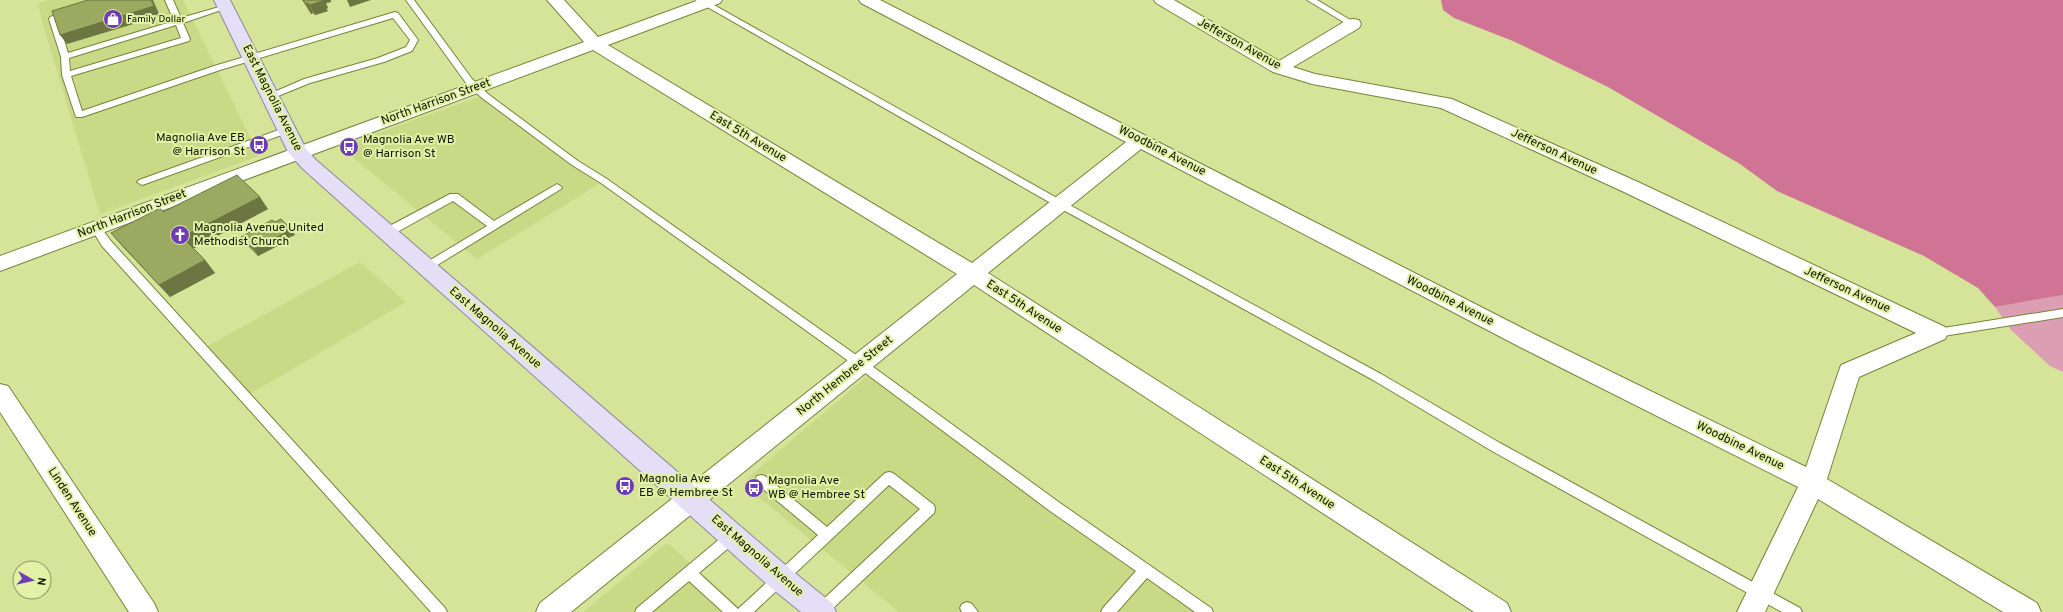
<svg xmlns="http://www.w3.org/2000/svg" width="2063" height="612" font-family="Overpass,sans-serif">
<rect width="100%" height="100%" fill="#d6e499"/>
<g fill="#c9d986">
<polygon points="49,0 183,0 259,156 100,214 42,21 38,3"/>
<polygon points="484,95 604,181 477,259 345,151 346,147 356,141"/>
<polygon points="360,262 406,302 245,397 202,349"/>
<polygon points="872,372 1206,612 899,612 744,485 748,478 759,468"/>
<polygon points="669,544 745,612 583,612 664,545"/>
</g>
<polygon fill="#dc9eb3" points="2063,295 2063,372 2050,366 2011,330 1995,307"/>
<polygon fill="#d07496" points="1441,0 2063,0 2063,295 1995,307 1978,288 1924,256 1777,191 1740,164 1608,87 1513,41 1454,18 1443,10"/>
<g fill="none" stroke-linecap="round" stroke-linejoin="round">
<g stroke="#77833b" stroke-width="2">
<g id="service">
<path d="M165,0H173L181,18L226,5L230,7L183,23L190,39L189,41L71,76L82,111L214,66L395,12L398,13L418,40L412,51L384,62L310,83L273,98L270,99L265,96L304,79L378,58L406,47L410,40L393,18L220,70L82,117H76L62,75L61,57L49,19L50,17L69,11L73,14L58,20L68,53L174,21ZM176,25L181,38L70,71L69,58Z"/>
<polygon points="406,0 414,0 472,79 488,94 578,161 607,179 876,369 1060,503 1211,608 1213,612 1195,612 1147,578 1117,612 1101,612 1103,608 1136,571 1050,511 868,375 601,183 572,165 482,98 466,83"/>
<polygon points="695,0 705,0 1064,202 1381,374 1500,443 1800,608 1802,612 1782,612 1492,451 1373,380 1056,206"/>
<polygon points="1307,0 1317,0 1357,24 1353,27 1350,26"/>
<polygon points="287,127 292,130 290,132 145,184 142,185 137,182 139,180"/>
<polygon points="557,184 562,187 561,189 426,272 422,271 421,268 422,265 487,226 453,201 390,236 386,237 381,233 382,230 450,194 458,194 494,221"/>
<polygon points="96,224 100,226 110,240 445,608 447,612 431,612 102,246 91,228"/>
<polygon points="2063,309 2063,317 1937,337 1933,336 1931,333 1933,330 1937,329"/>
<polygon points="889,472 893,473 934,505 935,509 934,513 829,612 813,611 815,607 920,509 889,485 754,612 723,612 689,581 652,612 635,612 637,608 728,532 733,530 738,532 740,536 738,540 699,573 738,609 818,535 757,484 755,480 757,476 761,475 765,476 827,527 885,473"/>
<polygon points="967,602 972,604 978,612 962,612 960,608 962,604"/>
</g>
</g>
<g stroke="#77833b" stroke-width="2">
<g id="minor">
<polygon points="547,0 564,0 598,37 699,0 722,0 720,3 608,45 972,263 1126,142 861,3 859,0 880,0 1536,335 1806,467 1841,365 1916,333 1624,192 1441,108 1312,84 1273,72 1156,3 1154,0 1174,0 1279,61 1347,20 1353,19 1359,20 1361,24 1359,28 1293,67 1315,74 1452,99 1638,182 1945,327 1948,333 1945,339 1859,377 1827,479 2037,603 2041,612 2003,612 1818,499 1765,612 1737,612 1798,487 1520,347 1141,149 988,273 1507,603 1511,612 1474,612 974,285 571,612 536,612 540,603 957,274 593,50 0,271 0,256 584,42"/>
<polygon points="0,384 8,386 154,603 158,612 129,612 0,412"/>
</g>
</g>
<g stroke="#8e889d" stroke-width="2">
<polygon id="primary" points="214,0 230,0 306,149 316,160 790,569 832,603 836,612 801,612 770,587 302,168 288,152"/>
</g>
<use href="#service" fill="#fff" fill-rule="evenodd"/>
<use href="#minor" fill="#fff" fill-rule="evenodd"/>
<use href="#primary" fill="#e5def7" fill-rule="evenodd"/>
</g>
<g fill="#869153">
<polygon points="302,0 331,0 331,2 326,3 328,8 326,9 328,11 315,15 313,13 311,14"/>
<polygon points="268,209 193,248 205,260 215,273 170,297 121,245 111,233 163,212"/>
<polygon points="275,222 290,228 295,235 288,238 289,240 258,256 246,244 241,237"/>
</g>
<g fill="#6d7643">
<polygon points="151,0 153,0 160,16 67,44 60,35"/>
<polygon points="322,0 331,0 331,2 326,3 328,8 326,9 328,11 315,15 310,5"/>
<polygon points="347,0 371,0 350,7"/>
<polygon points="308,3 313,13 311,14 306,4"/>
<polygon points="260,197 268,209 191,250 182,237"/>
<polygon points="290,228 295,235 288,238 289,240 258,256 254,249"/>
<polygon points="205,260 215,273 170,297 159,285"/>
</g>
<g fill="#9ca960" stroke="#6d7643">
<polygon points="88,0 151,0 154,6 60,35 52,11"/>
<polygon points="303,0 322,0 323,1 310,5 308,3 306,4"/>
<polygon points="237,175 260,197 182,237 205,260 159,285 111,233 160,208 163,212"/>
<polygon points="281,219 290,228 284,231 285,233 254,249 241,237 272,220 275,222"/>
</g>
<defs>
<g id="shop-disc" transform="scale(1)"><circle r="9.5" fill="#6d3db5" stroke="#e3f1a6"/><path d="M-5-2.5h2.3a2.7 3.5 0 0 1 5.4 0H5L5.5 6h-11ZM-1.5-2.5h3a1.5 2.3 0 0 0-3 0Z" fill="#fff"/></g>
<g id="bus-disc" transform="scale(1)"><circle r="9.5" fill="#6d3db5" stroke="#e3f1a6"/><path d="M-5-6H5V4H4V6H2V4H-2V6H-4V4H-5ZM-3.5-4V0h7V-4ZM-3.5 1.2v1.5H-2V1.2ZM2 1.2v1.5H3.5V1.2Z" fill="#fff"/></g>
<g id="church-disc" transform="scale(1)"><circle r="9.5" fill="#6d3db5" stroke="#e3f1a6"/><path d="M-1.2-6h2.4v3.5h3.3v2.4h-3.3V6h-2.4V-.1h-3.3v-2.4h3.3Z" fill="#fff"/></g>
</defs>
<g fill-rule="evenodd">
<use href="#shop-disc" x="113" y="19"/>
<use href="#bus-disc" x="259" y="145"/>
<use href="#bus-disc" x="349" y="147"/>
<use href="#church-disc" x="180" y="235"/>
<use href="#bus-disc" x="625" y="486"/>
<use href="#bus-disc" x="754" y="488"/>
</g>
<g text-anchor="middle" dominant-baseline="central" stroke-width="4" stroke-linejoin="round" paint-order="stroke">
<g font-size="10" fill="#0e1200" stroke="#e3f1a6" text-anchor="start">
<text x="127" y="19">Family Dollar</text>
</g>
<g font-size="12" fill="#0e1200" stroke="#e3f1a6">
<text transform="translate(1239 44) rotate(29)">Jefferson Avenue</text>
<text transform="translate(272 98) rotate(63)">East Magnolia Avenue</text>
<text transform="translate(436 102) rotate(-20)">North Harrison Street</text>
<text transform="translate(748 137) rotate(31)">East 5th Avenue</text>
<text transform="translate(1162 151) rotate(27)">Woodbine Avenue</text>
<text transform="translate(1554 152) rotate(25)">Jefferson Avenue</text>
<text transform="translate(132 214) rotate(-21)">North Harrison Street</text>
<text transform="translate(1847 290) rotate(25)">Jefferson Avenue</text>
<text transform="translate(1450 301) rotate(27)">Woodbine Avenue</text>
<text transform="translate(1024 307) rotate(33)">East 5th Avenue</text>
<text transform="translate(495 328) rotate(41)">East Magnolia Avenue</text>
<text transform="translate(845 376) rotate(-39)">North Hembree Street</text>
<text transform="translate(1740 446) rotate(26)">Woodbine Avenue</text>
<text transform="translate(1297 483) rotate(33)">East 5th Avenue</text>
<text transform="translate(72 502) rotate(57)">Linden Avenue</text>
<text transform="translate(757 556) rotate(41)">East Magnolia Avenue</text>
</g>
<g font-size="12" fill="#0e1200" stroke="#e3f1a6" text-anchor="start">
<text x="245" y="138" text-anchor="end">Magnolia Ave EB<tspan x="245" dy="14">@ Harrison St</tspan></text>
<text x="363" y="140">Magnolia Ave WB<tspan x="363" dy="14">@ Harrison St</tspan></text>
<text x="194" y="228">Magnolia Avenue United<tspan x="194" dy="14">Methodist Church</tspan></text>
<text x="639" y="479">Magnolia Ave<tspan x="639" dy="14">EB @ Hembree St</tspan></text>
<text x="768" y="481">Magnolia Ave<tspan x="768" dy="14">WB @ Hembree St</tspan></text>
</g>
</g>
<g transform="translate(32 580) rotate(98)"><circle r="19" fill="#e3f1a6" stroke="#8e9864"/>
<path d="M0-3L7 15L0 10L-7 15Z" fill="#6d3db5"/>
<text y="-6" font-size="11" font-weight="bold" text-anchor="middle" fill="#0e1200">N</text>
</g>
</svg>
